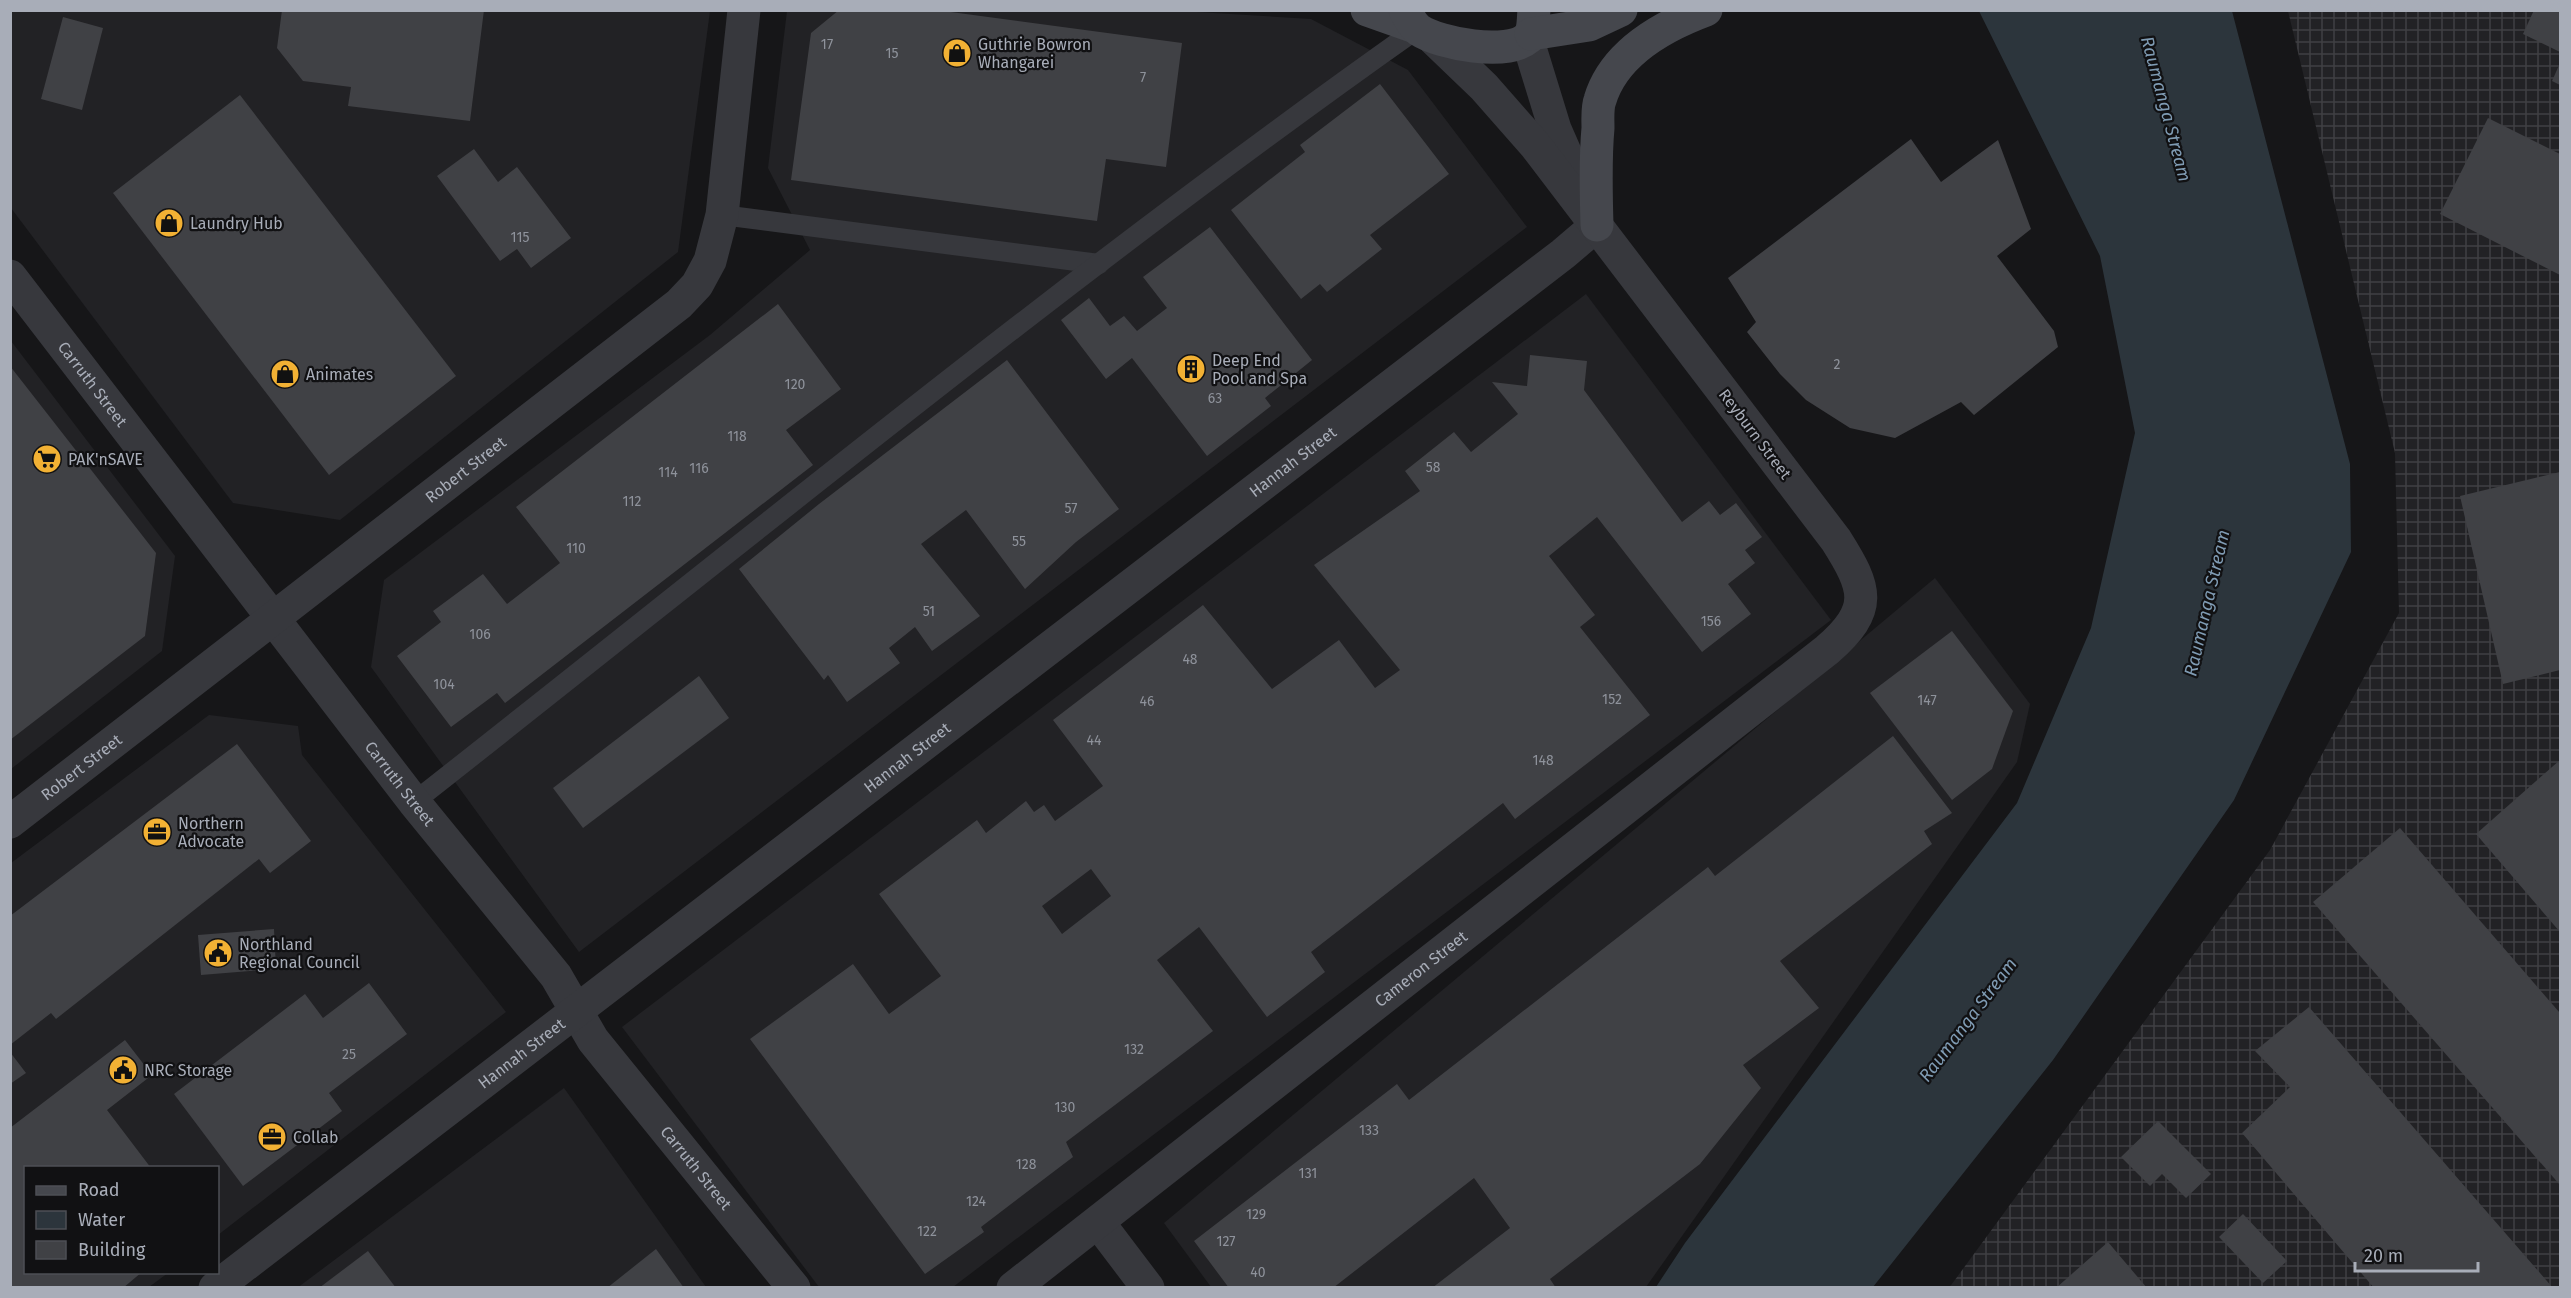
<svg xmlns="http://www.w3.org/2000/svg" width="2571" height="1298" font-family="'Fira Sans',sans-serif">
<defs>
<pattern id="industrial-grid" width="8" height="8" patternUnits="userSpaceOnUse" patternTransform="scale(1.5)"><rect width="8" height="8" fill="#222225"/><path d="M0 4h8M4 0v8" fill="none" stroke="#3f3f43"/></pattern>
</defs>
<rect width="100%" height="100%" fill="#161618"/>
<g fill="#222225">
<polygon points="1164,10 1311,19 1408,70 1527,227 579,952 371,667 384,580 710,335 810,250 768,168 787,11"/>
<polygon points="11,11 710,11 678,252 340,520 233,503 11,208"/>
<polygon points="1586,294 1831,620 953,1287 819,1287 622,1027"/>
<polygon points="11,341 175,556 162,651 11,769"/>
<polygon points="1935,578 2030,704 2017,762 1646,1287 1211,1287 1164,1223"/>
<polygon points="209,715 298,726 302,755 506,1012 218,1235 218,1168 26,1168 26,1272 168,1273 149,1287 11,1288 11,863"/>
<polygon points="564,1088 706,1287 297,1288"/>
</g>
<polygon fill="url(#industrial-grid)" points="2288,11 2560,11 2560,1287 1949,1288 2270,850 2399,613 2395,453"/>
<polygon fill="#2c353c" points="1979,11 2232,11 2350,464 2351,552 2234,800 2053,1060 1873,1287 1656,1287 1685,1243 2017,803 2091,628 2135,433 2100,256"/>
<g fill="#404145" fill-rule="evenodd">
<polygon points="282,10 484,10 470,121 348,106 351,87 303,81 277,48"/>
<polygon points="839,10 936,10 1182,43 1166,167 1106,159 1097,221 791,180 811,33"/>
<polygon points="2534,10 2560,10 2560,52 2523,34"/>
<polygon points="63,17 103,28 82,110 41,99"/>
<polygon points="2560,63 2560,85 2552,81"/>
<polygon points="1380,84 1449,174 1370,235 1382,249 1327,292 1320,284 1301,299 1231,210 1305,152 1300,145"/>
<polygon points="240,95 456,376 329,475 113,193"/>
<polygon points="2488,118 2560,154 2560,275 2440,214"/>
<polygon points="1911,139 1941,182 1998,140 2031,229 1997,256 2054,331 2058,347 1974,415 1961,402 1895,438 1850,428 1806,400 1780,374 1747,332 1756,322 1728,278"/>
<polygon points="474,149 498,182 517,167 571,238 531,268 517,249 500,261 437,176"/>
<polygon points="1210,227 1312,360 1265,398 1271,406 1207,456 1132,358 1106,379 1061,320 1089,298 1110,326 1124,316 1137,331 1167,308 1143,277"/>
<polygon points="778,304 841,389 786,430 813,465 505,703 497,693 451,727 397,656 441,622 433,611 483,574 507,604 560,563 516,507"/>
<path d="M1530,355L1587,361L1584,390L1682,522L1709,501L1720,515L1736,503L1762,537L1745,550L1755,563L1728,584L1751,614L1702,652L1597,517L1549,556L1595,615L1580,627L1650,715L1515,819L1503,803L1311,952L1325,972L1267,1017L1199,927L1157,960L1213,1031L1066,1142L1073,1157L981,1227L984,1232L925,1274L750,1039L853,964L889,1014L941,976L879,894L977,820L986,833L1026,801L1034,812L1044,805L1055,821L1103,786L1053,720L1203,605L1272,689L1339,640L1375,688L1400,670L1314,565L1420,491L1405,471L1454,432L1471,452L1518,414L1492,382L1527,386ZM1091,869L1111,896L1062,934L1042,906Z"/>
<polygon points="1007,360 1119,509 1076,542 1025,589 966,510 921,544 980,616 932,651 915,627 889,648 900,663 847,702 828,675 824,680 739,569 819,504"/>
<polygon points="10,366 156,553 145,636 10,740"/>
<polygon points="2560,472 2560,670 2503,684 2460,496"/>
<polygon points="1952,631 2013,711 1992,769 1952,800 1870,693"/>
<polygon points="699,676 729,718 583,828 553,788"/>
<polygon points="1893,736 1952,813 1924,831 1932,844 1780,961 1819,1008 1743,1065 1761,1088 1700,1164 1550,1279 1556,1288 1432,1288 1510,1228 1474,1178 1333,1288 1229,1288 1194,1241 1397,1084 1409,1100 1708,867 1715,876"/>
<polygon points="237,744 311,841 270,873 259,859 56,1019 51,1013 10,1045 10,916"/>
<polygon points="2560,760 2560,932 2476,834"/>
<polygon points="2400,828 2560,1013 2560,1185 2313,902"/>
<polygon points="274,929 276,969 201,975 198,935"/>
<polygon points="369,983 407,1034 329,1093 342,1111 243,1186 174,1094 305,994 323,1018"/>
<polygon points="2309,1007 2553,1288 2374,1288 2242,1133 2290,1087 2255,1051"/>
<polygon points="125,1040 152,1075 107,1110 151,1168 26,1168 26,1272 142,1272 123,1288 10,1288 10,1128"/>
<polygon points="10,1052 26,1073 10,1084"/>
<polygon points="2158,1121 2211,1174 2186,1198 2162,1174 2150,1186 2121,1157"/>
<polygon points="2243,1214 2287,1261 2263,1283 2219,1237"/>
<polygon points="2108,1242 2147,1288 2056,1288"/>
<polygon points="656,1249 684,1288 607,1288"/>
<polygon points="368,1251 396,1288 319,1288"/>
</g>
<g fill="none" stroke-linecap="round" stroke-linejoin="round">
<g stroke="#37383d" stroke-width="20">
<polyline points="722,215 1099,264"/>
<path d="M414,802C746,541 1073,272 1417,29"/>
</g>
<g stroke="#37383d" stroke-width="33">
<path id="s1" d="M10,276L414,802L556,976L593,1040L794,1288"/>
<polyline points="1098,1222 1148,1288"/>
<path id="s2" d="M215,1288L1563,254L1597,225"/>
</g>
<g stroke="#37383d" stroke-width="33">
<polyline points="1527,38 1555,129 1576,177"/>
<path id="s3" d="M10,822L679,304L697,285L710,261L722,215L744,10"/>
<path id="s4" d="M1013,1288L1827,650C1874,609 1867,589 1836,540L1535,145L1484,87L1434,39"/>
</g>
<g stroke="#45474d" stroke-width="33">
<polyline points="1367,10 1415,27"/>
<path d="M1405,10C1409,17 1412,25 1419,30C1440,44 1507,56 1528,38C1534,32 1533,18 1534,10"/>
<polyline points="1531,34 1589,25 1621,10"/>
<path d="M1597,225C1596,192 1595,160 1598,128C1598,119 1597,108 1600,100C1614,53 1663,26 1706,10"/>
</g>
</g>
<defs>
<g id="shop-disc" transform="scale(1.5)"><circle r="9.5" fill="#f2b134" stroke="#111113"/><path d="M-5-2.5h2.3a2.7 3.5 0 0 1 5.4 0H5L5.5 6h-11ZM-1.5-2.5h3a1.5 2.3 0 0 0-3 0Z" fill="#111"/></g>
<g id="building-disc" transform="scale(1.5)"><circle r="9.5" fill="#f2b134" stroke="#111113"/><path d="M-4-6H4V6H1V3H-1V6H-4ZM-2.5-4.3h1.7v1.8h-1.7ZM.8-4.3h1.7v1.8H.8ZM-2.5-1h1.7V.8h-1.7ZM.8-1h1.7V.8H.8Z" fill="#111"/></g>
<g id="supermarket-disc" transform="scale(1.5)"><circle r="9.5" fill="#f2b134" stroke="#111113"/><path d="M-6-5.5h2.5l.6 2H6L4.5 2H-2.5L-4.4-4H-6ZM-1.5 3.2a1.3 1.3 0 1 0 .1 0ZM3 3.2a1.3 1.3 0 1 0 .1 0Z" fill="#111"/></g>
<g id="office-disc" transform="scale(1.5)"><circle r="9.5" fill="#f2b134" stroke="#111113"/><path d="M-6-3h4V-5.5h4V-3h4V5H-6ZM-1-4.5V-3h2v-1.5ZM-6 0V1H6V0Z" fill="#111"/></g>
<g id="civic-disc" transform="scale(1.5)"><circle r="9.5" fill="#f2b134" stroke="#111113"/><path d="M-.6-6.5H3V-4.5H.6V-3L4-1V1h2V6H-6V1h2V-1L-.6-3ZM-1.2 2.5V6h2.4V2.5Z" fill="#111"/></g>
</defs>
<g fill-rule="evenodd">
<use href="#shop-disc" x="957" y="53"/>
<use href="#shop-disc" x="169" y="223"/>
<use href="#building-disc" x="1191" y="369"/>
<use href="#shop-disc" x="285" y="374"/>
<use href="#supermarket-disc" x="47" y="459"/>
<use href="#office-disc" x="157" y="832"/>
<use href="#civic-disc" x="218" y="953"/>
<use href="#civic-disc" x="123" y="1070"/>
<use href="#office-disc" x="272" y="1137"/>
</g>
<g text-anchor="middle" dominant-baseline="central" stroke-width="4.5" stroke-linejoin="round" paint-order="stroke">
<g font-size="14" fill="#8e929b">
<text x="827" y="44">17</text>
<text x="892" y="53">15</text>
<text x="1143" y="77">7</text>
<text x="520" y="237">115</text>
<text x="1837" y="364">2</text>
<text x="795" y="384">120</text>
<text x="1215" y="398">63</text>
<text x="737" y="436">118</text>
<text x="1433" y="467">58</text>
<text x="699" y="468">116</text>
<text x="668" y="472">114</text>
<text x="632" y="501">112</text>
<text x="1071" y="508">57</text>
<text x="1019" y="541">55</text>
<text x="576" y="548">110</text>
<text x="929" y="611">51</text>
<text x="1711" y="621">156</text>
<text x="480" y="634">106</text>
<text x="1190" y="659">48</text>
<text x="444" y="684">104</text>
<text x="1612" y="699">152</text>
<text x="1927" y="700">147</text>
<text x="1147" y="701">46</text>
<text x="1094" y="740">44</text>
<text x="1543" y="760">148</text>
<text x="1134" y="1049">132</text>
<text x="349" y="1054">25</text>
<text x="1065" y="1107">130</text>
<text x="1369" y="1130">133</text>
<text x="1026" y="1164">128</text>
<text x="1308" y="1173">131</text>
<text x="976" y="1201">124</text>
<text x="1256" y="1214">129</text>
<text x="927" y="1231">122</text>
<text x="1226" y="1241">127</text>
<text x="1258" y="1272">40</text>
</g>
<g font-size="16" fill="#a8adb8" stroke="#111113" text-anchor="start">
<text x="978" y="44">Guthrie Bowron<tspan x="978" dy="18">Whangarei</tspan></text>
<text x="190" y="223">Laundry Hub</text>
<text x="1212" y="360">Deep End<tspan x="1212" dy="18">Pool and Spa</tspan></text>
<text x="306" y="374">Animates</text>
<text x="68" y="459">PAK'nSAVE</text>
<text x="178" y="823">Northern<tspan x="178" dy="18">Advocate</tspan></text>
<text x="239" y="944">Northland<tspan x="239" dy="18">Regional Council</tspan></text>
<text x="144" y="1070">NRC Storage</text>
<text x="293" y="1137">Collab</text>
</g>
<g font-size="16" fill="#a8adb8" stroke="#111113">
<text stroke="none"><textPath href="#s1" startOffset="136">Carruth Street</textPath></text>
<text transform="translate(1755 434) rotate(53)">Reyburn Street</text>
<text stroke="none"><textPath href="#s2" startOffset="1358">Hannah Street</textPath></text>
<text stroke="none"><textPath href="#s3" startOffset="576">Robert Street</textPath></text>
<text stroke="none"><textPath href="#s2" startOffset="872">Hannah Street</textPath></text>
<text stroke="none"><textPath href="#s3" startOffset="90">Robert Street</textPath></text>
<text stroke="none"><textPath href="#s1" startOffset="640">Carruth Street</textPath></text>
<text stroke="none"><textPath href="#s4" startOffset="518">Cameron Street</textPath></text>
<text stroke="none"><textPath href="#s2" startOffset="386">Hannah Street</textPath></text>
<text stroke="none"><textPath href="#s1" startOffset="1126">Carruth Street</textPath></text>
</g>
<g font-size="18" font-style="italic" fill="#7f9bb3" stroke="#111113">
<text transform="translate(2166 109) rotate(75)">Raumanga Stream</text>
<text transform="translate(2207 603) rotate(-77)">Raumanga Stream</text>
<text transform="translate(1968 1020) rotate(-53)">Raumanga Stream</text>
</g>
</g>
<rect width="2571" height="1298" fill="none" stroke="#a8adb8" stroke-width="24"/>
<rect x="24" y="1166" width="195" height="108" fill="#111113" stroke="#4d4f55" stroke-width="1.5"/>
<rect x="36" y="1186" width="30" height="9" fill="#45474d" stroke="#4d4f55" stroke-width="1.5"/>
<text x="78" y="1196" font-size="18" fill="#a8adb8">Road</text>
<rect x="36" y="1211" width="30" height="18" fill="#2c353c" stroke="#4d4f55" stroke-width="1.5"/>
<text x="78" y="1226" font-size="18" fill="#a8adb8">Water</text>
<rect x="36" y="1241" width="30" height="18" fill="#404145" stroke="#4d4f55" stroke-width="1.5"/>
<text x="78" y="1256" font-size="18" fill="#a8adb8">Building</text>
<path d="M2355 1262v9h123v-9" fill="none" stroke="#a8adb8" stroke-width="3"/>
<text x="2364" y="1262" font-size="18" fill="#a8adb8" stroke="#111113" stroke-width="4.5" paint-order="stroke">20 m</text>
</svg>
